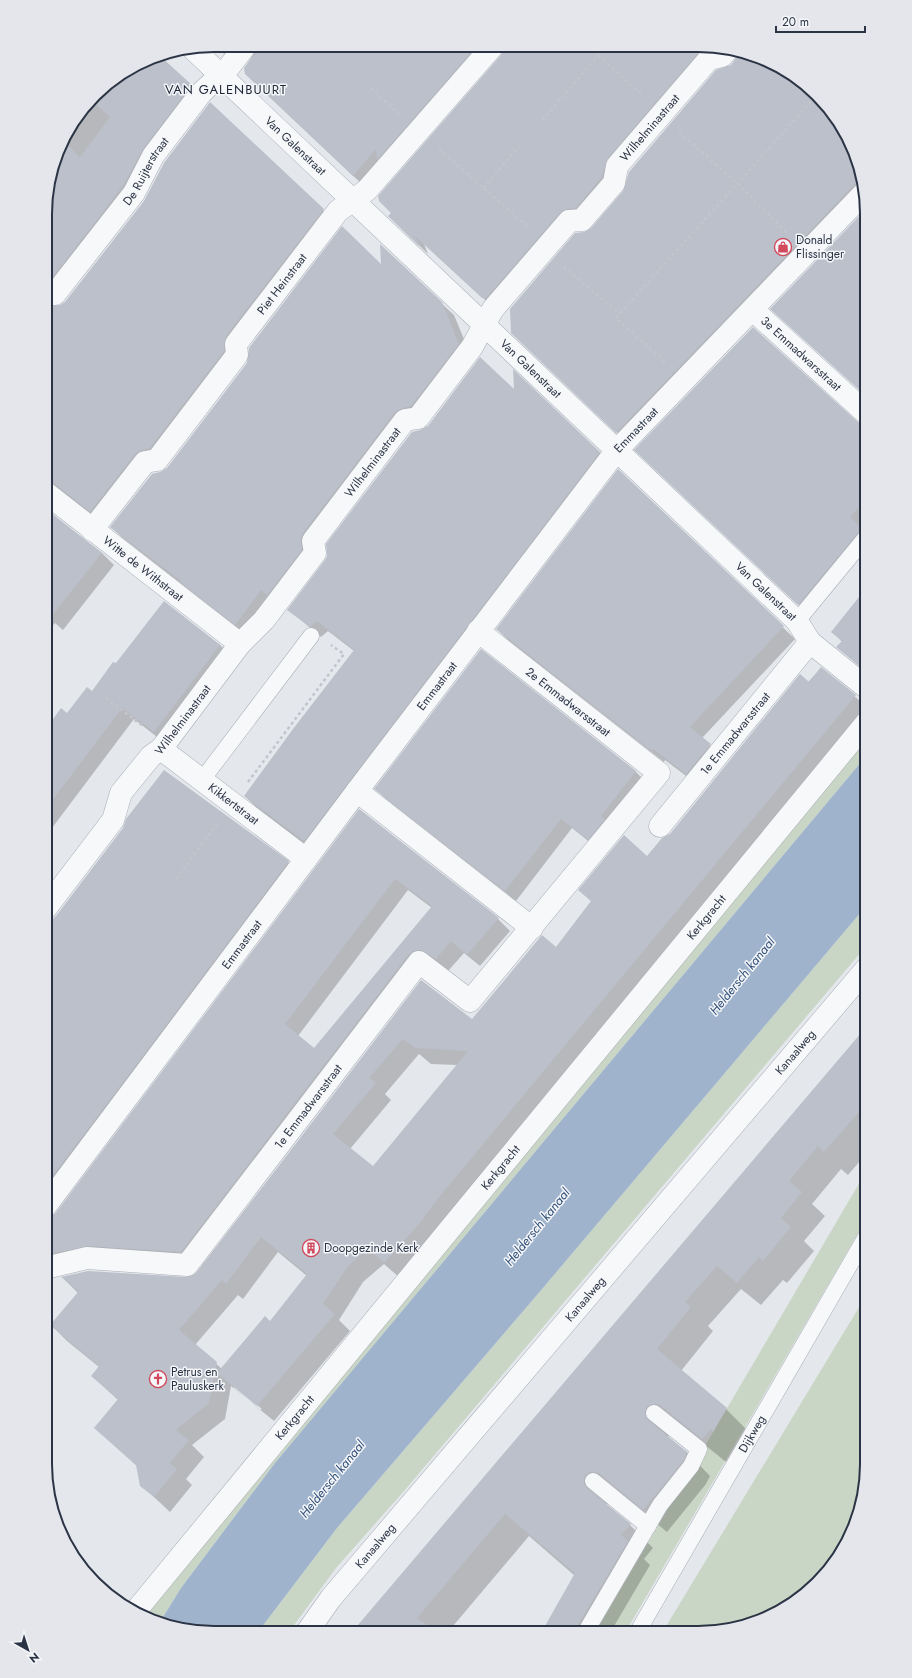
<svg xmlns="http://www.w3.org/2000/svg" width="912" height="1678" font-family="Jost,sans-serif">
<rect width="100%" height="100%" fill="#e4e7ec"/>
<g fill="#c9d6c5">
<polygon points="867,736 867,755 275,1463 181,1588 160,1622 153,1620 155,1617 147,1611"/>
<polygon points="867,905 867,945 404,1491 336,1568 289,1632 258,1632 337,1528 537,1295"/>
<polygon points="867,1170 867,1218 625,1633 595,1633"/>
<polygon points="867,1294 867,1476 854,1529 832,1567 801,1598 753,1624 698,1633 662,1633"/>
</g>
<polygon fill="#9fb4cc" points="867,755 867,905 537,1295 337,1528 258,1632 191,1632 160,1622 181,1588 275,1463"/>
<g fill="#0003" fill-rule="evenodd">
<polygon points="215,45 252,45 238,61 227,51 224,54"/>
<polygon points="259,45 499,47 365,187 257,85 245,68"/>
<polygon points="505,47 731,48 727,56 579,220 495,309 424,244 428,254 400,227 502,56"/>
<polygon points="159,56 203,97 46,303 46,192 62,139 102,87 149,58"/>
<polygon points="773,62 809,87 838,120 858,159 864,198 628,443 524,344 584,233 592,229 732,65"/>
<polygon points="323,210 335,222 103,523 61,492 46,502 46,306 55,308"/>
<polygon points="382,266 441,303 454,315 471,356 415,420 315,546 248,636 124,539 111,527 160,473 168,468"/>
<polygon points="515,391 599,452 610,464 315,852 256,807 245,796 354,651 328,631 321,637 289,610 421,431"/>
<polygon points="858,424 867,427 867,546 810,615 647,461"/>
<polygon points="618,470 795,639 702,738 722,757 698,785 665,760 664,762 509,641 497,629"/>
<polygon points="46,510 102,553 114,565 63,630 55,623 46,632"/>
<polygon points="867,588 867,673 838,647 842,642 833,632"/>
<polygon points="164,602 220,645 232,657 166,744 134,719 46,836 46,730 61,710 67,714 92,692 116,665"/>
<polygon points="481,651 636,772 646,782 598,849 572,828 516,901 386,799 376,789"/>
<path d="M821,668L867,707V717L400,1278L384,1264L363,1282L339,1320L350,1331L274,1421L231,1386L225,1419L192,1445L204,1457L186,1479L192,1485L170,1512L141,1485L138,1467L95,1428L118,1400L92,1376L99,1367L67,1341L51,1325L78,1293L63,1278L193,1277L422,981L472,1021L556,948L592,902L579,890L647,857L670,835ZM419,1054L431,1064L457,1065L373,1168L350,1149L391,1100L385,1094ZM278,1252L307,1276L270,1322L222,1369L195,1345L238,1295L243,1299ZM234,1386L262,1409L260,1410L234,1388Z"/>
<path d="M360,810L498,919L510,931L480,966L464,953L448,971L434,961L427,962L193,1264L97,1258L45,1276V1220L56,1215ZM408,890L432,908L315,1049L298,1036Z"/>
<polygon points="288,862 300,874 45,1216 46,927 57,916"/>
<polygon points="867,1027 867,1153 848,1175 841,1169 812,1204 825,1216 804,1241 814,1251 787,1283 783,1280 761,1305 741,1289 708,1326 713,1331 681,1371 726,1409 749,1432 726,1462 684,1428 670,1430 668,1438 687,1452 710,1476 706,1484 667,1532 623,1496 608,1499 607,1506 630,1525 653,1548 644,1559 650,1565 610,1633 542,1633 575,1576 529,1536 448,1632 353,1632"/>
</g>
<g fill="#bbc0ca" fill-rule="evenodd">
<polygon points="258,45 285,45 476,47 377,160 376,149 353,176 245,74 244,68 256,53"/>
<polygon points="504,47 704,48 700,51 608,158 602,177 576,208 567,209 560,213 486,298 482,298 415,236 419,246 388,216 391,213 379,201 378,196 501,55"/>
<polygon points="741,51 773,62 809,87 838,120 858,159 862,181 855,184 616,433 511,333 510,309 575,233 584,232 591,228 623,191 629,172 716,70 731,65"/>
<polygon points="160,56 192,85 143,149 123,186 49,282 46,282 46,192 62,139 80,157 110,117 92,101 102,87 149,58"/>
<polygon points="210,102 324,209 226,336 224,351 150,448 142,450 135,454 90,512 54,483 46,481 46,306 60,305 65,302 144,201 164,163"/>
<polygon points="866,209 867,214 867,397 770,309"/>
<polygon points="342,226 381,264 380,244 442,302 459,344 411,406 403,408 395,412 303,533 301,538 302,550 267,595 261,590 235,625 179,581 180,580 110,527 152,474 160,472 167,468 247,363 249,348"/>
<polygon points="753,327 859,423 867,426 867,499 850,517 862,528 798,605 634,450"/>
<polygon points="480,357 514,389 513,369 600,452 304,841 244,796 293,729 354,650 317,621 310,627 287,610 325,560 327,556 326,544 412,432 420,430 428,426"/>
<polygon points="618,469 784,626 690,727 711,744 686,774 653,749 652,751 496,629"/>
<polygon points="46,509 102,553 46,623"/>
<polygon points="867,587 867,672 836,647 842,641 831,632"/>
<polygon points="164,601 220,645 154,732 122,708 46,809 46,729 61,708 67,713 87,687 92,691 113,662 116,663"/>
<polygon points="481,649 636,771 601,816 605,819 588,840 561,819 505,891 374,789"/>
<path d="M821,667L856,695L440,1196L419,1224L384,1263L368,1249L348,1266L323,1304L335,1314L257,1406L217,1373L265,1316L270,1321L307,1274L261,1237L226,1284L222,1280L179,1330L217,1362L209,1403L176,1430L189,1440L170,1463L177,1469L154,1497L140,1486L136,1465L94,1428L118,1399L91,1376L99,1366L50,1325L79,1291L61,1277L88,1271L186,1277L197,1273L421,980L472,1019L542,935L556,947L591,901L578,890L624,835L647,856L662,838L670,834L800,674L809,682ZM403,1039L415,1048L468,1051L373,1166L333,1134L376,1083L369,1078Z"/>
<polygon points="164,770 289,861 45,1186 46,925 56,916 123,828 126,819"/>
<path d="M359,809L499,918L467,955L451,941L436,959L421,950H415L409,954L181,1252L88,1246L45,1255V1219L55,1214ZM395,879L432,906L314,1048L285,1024Z"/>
<polygon points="867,1026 867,1103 824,1152 818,1146 789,1181 802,1192 781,1218 791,1227 763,1261 759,1257 737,1283 717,1266 685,1302 691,1307 657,1349 727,1408 713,1432 711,1429 702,1439 660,1405 655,1404 647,1407 645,1412 648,1420 687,1452 683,1461 643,1510 599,1473 590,1472 585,1475 584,1484 587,1488 631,1524 621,1535 628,1541 573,1633 541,1633 575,1573 505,1514 417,1618 437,1632 352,1632"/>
</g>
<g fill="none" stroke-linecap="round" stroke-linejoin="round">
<g stroke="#a9aeb7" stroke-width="17">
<g id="service">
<polyline points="797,621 867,536"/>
<polyline points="202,780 311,636"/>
<polyline points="593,1481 648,1526"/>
<polyline points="585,1633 660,1505 691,1466 699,1449 654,1413"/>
<path id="s1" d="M637,1633L867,1235"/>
</g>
</g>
<g stroke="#a9aeb7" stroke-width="23">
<g id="pedestrian">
<path id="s2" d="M753,310L867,414"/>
<polyline points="617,450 864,193"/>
</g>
</g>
<g stroke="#a9aeb7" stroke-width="23">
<g id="minor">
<path id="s3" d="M193,49L797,621L810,642L867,688"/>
<path id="s4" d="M46,294H55L134,193L153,156L201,93L229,67L246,45"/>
<path id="s5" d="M46,493L240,644"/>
<path id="s6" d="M92,530L145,462L157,460L237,355L236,344L338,211L367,190L492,47"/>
<path id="s7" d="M161,749L306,859"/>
<polyline points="357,791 532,928"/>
<path id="s8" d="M660,826L810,642"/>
<path id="s9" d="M46,908L113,820L121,793L151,756L161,749L240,644L264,620L315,553L313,541L405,420L418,418L472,347L493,309L569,221L582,220L614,183L617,166L709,59L722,56L729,48"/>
<path id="s10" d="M45,1207L357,791L617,450"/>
<path id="s11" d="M45,1268L87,1258L187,1265L419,962L470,1001L659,773L478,631"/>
<path id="s12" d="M134,1613L867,722"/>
</g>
</g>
<g stroke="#a9aeb7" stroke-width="23">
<g id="tertiary">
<path id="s13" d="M307,1632L331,1598L867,968"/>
</g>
</g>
<g stroke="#c2c5cb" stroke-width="2.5" stroke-dasharray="3 3" stroke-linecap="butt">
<polyline points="336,46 344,54 352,46"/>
<polyline points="593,47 600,54"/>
<polyline points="598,56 643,95"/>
<polyline points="371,88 399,114"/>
<polyline points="542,120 606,47"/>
<polyline points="679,132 737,183 788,234"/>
<polyline points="439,149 528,227"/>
<polyline points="483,188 520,146"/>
<polyline points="564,267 620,314"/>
<polyline points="665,362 616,318 817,95"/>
<polyline points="106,698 144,727"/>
<polyline points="248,782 344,654 331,645"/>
<polyline points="176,879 217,824"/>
</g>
<use href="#service" stroke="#f7f8fa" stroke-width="16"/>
<use href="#pedestrian" stroke="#f7f8fa" stroke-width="22"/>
<use href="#minor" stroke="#f7f8fa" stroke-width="22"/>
<use href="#tertiary" stroke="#f7f8fa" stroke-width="22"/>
</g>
<defs>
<g id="shop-ring" transform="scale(0.9)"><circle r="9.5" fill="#f4f6f9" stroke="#d1495b" stroke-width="1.5"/><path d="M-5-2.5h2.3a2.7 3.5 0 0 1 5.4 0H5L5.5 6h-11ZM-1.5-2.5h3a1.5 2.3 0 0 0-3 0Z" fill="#d1495b"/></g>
<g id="building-ring" transform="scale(0.9)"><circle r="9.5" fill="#f4f6f9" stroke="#d1495b" stroke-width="1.5"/><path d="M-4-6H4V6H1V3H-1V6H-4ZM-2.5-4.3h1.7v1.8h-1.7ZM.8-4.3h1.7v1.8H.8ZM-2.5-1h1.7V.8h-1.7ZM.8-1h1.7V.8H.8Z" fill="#d1495b"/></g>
<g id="church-ring" transform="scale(0.9)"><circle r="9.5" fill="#f4f6f9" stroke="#d1495b" stroke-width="1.5"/><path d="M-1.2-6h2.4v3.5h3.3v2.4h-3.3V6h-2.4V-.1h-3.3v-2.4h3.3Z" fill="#d1495b"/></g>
</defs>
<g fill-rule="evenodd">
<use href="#shop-ring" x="783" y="247"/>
<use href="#building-ring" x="311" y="1248"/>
<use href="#church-ring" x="158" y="1379"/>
</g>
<g text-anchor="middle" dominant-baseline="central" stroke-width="3" stroke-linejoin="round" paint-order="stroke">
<g font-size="12" fill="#2b3445" stroke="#f4f6f9">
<text stroke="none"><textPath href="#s9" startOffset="1004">Wilhelminastraat</textPath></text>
<text stroke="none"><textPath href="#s3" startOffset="141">Van Galenstraat</textPath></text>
<text stroke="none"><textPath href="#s4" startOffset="162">De Ruijterstraat</textPath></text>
<text stroke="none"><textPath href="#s6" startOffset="317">Piet Heinstraat</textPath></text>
<text stroke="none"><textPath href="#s2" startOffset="65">3e Emmadwarsstraat</textPath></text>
<text stroke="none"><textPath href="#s3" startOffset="465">Van Galenstraat</textPath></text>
<text transform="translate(636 430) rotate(-46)">Emmastraat</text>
<text stroke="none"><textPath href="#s9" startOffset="559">Wilhelminastraat</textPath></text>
<text stroke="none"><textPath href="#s5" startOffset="123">Witte de Withstraat</textPath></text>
<text stroke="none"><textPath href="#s3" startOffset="789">Van Galenstraat</textPath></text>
<text stroke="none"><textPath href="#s10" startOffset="652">Emmastraat</textPath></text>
<text transform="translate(568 702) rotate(38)">2e Emmadwarsstraat</text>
<text stroke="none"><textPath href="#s9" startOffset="235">Wilhelminastraat</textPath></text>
<text stroke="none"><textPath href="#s8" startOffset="119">1e Emmadwarsstraat</textPath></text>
<text stroke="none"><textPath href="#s7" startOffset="91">Kikkertstraat</textPath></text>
<text stroke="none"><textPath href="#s12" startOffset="901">Kerkgracht</textPath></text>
<text stroke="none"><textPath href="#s10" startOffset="328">Emmastraat</textPath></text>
<text stroke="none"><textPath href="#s13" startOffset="758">Kanaalweg</textPath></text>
<text stroke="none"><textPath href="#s11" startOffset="343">1e Emmadwarsstraat</textPath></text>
<text stroke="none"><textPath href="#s12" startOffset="577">Kerkgracht</textPath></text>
<text stroke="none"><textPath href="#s13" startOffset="434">Kanaalweg</textPath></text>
<text stroke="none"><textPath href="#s12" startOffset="253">Kerkgracht</textPath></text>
<text stroke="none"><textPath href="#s1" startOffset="230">Dijkweg</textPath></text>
<text stroke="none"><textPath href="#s13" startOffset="110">Kanaalweg</textPath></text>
</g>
<g font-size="12" fill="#2b3445" stroke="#f4f6f9" text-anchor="start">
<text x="796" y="240">Donald<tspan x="796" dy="14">Flissinger</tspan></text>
<text x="324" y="1248">Doopgezinde Kerk</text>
<text x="171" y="1372">Petrus en<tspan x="171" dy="14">Pauluskerk</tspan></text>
</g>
<g font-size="13" letter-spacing="1" fill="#1d2536" stroke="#f4f6f9">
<text x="226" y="89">VAN GALENBUURT</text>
</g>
<g font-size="13" font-style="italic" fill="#34527a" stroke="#f4f6f9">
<text transform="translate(742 976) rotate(-51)">Heldersch kanaal</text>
<text transform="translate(537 1227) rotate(-51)">Heldersch kanaal</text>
<text transform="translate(332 1479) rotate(-51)">Heldersch kanaal</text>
</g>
</g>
<path d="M0 0H912V1678H0ZM214 52H698A162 162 0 0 1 860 214V1464A162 162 0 0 1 698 1626H214A162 162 0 0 1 52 1464V214A162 162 0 0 1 214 52Z" fill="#e4e6eb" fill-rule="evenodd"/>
<path fill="none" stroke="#2b3445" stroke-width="2" d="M214 52H698A162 162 0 0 1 860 214V1464A162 162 0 0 1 698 1626H214A162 162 0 0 1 52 1464V214A162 162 0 0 1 214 52Z"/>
<g transform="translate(28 1650) rotate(141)" stroke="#f4f6f9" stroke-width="3" paint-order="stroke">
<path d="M0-3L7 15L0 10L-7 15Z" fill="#2b3445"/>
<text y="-6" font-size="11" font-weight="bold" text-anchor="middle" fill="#2b3445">N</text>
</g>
<path d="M776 26v6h89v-6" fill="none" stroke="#2b3445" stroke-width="2"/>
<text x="782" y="26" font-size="12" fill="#2b3445" stroke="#f4f6f9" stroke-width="3" paint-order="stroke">20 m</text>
</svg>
